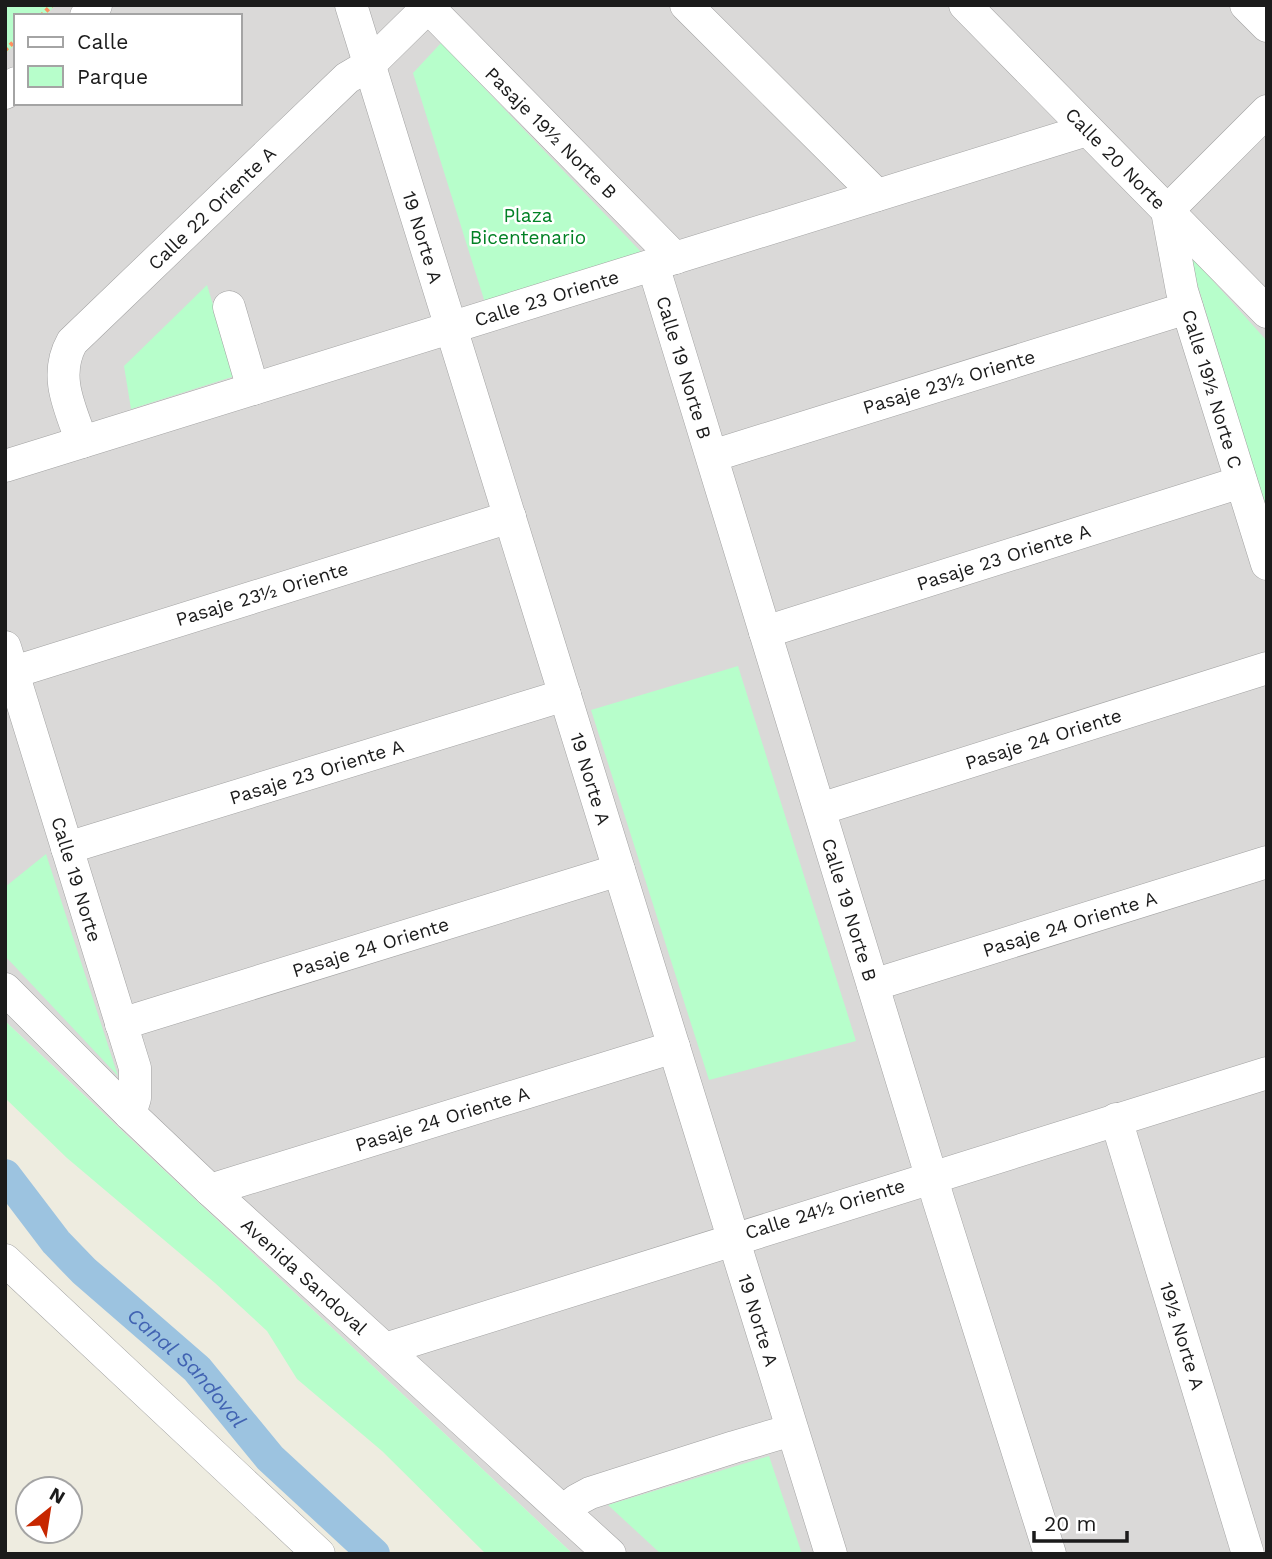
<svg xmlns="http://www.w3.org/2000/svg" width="1272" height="1559" font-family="'Work Sans',sans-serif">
<rect width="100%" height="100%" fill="#eeece0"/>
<polygon fill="#dad9d8" points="38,5 1267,5 1267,1554 573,1554 5,1021 5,36 16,26 16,103 240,103 240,16 27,16"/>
<g fill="#b7fecb">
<polygon points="5,5 56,5 45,16 16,16 16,44 5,54"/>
<polygon points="441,43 646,257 486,306 413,73"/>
<polygon points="1188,253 1267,341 1267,513"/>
<polygon points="207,285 235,376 131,409 124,366"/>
<polygon points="738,666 856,1041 709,1080 591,710"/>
<polygon points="46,854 118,1076 5,956 5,887"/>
<polygon points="5,1021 573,1554 486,1554 382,1451 297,1379 267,1331 215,1283 67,1158 5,1098"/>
<polygon points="769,1456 802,1554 661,1554 608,1505"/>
</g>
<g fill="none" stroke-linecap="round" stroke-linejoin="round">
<path stroke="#9cc3e0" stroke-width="32" id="s1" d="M5,1175L56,1242L84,1271L197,1369L270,1458L374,1554"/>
<g stroke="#a2a2a2" stroke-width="33">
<g id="minor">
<path id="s2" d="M351,5L831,1554"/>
<polyline points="686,5 877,195"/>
<path id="s3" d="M965,5L1267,312"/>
<polyline points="1246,5 1267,26"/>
<polyline points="428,7 675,258"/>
<polyline points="86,16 96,5"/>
<polyline points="5,93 16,83"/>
<polyline points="1267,111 1167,211 1182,291 1267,564"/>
<path id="s4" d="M653,265L939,1202L1050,1554"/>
<polyline points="229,307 253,389"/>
<path id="s5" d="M82,442C70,408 53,376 72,342L347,78L369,65L430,5"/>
<polyline points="712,456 1187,308"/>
<path id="s6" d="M5,466L1087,130"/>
<path id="s7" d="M765,632L1241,482"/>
<path id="s8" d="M5,647L135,1068V1098L130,1114"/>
<polyline points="14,672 510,517"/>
<path id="s9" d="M820,809L1267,668"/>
<path id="s10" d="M67,848L565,695"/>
<path id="s11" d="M873,985L1267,862"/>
<path id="s12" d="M5,989L130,1114L210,1190L610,1554"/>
<path id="s13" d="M121,1024L619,870"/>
<polyline points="1116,1119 1248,1554"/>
<path id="s14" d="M210,1190L674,1047"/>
<polyline points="5,1260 319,1554"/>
<polyline points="385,1349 1267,1073"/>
<polyline points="563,1511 577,1500 590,1493 734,1447 792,1430"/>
</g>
</g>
<g stroke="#ff8f60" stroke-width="4.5" stroke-dasharray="3.5 3.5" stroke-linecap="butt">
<polyline points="41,16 52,5"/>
<polyline points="5,50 16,40"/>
</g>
<use href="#minor" stroke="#fff" stroke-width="32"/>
</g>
<g text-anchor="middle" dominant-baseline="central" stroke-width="5" stroke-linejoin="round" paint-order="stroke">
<g font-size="19" fill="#1b1b1b" stroke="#fff">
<text transform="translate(551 133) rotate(45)">Pasaje 19½ Norte B</text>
<text stroke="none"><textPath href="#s3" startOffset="215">Calle 20 Norte</textPath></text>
<text stroke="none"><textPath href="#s5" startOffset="298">Calle 22 Oriente A</textPath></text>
<text stroke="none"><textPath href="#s2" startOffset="243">19 Norte A</textPath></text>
<text stroke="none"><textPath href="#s6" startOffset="567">Calle 23 Oriente</textPath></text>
<text stroke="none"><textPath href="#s4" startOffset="107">Calle 19 Norte B</textPath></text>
<text transform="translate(949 382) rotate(-17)">Pasaje 23½ Oriente</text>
<text transform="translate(1212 389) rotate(73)">Calle 19½ Norte C</text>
<text stroke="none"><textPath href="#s7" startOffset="250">Pasaje 23 Oriente A</textPath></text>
<text transform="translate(262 594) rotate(-17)">Pasaje 23½ Oriente</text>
<text stroke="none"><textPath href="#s9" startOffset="234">Pasaje 24 Oriente</textPath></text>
<text stroke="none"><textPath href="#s10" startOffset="261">Pasaje 23 Oriente A</textPath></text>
<text stroke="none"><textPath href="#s2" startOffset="810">19 Norte A</textPath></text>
<text stroke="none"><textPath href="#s8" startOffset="243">Calle 19 Norte</textPath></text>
<text stroke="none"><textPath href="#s4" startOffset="674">Calle 19 Norte B</textPath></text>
<text stroke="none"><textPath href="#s11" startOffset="206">Pasaje 24 Oriente A</textPath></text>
<text stroke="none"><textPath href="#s13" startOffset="261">Pasaje 24 Oriente</textPath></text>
<text stroke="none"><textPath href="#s14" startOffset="243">Pasaje 24 Oriente A</textPath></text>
<text transform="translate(825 1209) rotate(-17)">Calle 24½ Oriente</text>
<text stroke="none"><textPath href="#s12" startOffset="415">Avenida Sandoval</textPath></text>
<text stroke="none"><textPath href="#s2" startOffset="1377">19 Norte A</textPath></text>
<text transform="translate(1182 1336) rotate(73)">19½ Norte A</text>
</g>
<g font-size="19" fill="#028125" stroke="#fff">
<text x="528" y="215">Plaza<tspan x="528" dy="22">Bicentenario</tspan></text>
</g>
<g font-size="21" font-style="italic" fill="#4163b2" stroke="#fff">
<text stroke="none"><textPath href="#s1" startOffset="266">Canal Sandoval</textPath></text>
</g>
</g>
<rect width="1272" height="1559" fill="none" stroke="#1b1b1b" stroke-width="14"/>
<rect x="14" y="14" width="228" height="91" fill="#ffffff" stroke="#a4a4a4" stroke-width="2"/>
<rect x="28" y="37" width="35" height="10" fill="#ffffff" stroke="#a4a4a4" stroke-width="2"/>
<text x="77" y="49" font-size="21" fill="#1b1b1b">Calle</text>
<rect x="28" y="66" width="35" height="21" fill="#b7fecb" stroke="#a4a4a4" stroke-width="2"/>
<text x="77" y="84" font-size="21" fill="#1b1b1b">Parque</text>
<g transform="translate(49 1510) rotate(30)"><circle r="33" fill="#ffffff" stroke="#a4a4a4" stroke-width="2"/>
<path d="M0-5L12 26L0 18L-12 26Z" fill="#c72700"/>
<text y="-10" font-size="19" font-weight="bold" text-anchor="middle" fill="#1b1b1b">N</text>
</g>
<path d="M1034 1531v10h93v-10" fill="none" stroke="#1b1b1b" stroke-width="3.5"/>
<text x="1044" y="1531" font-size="21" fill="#1b1b1b" stroke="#ffffff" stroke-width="5" paint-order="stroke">20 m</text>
</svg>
